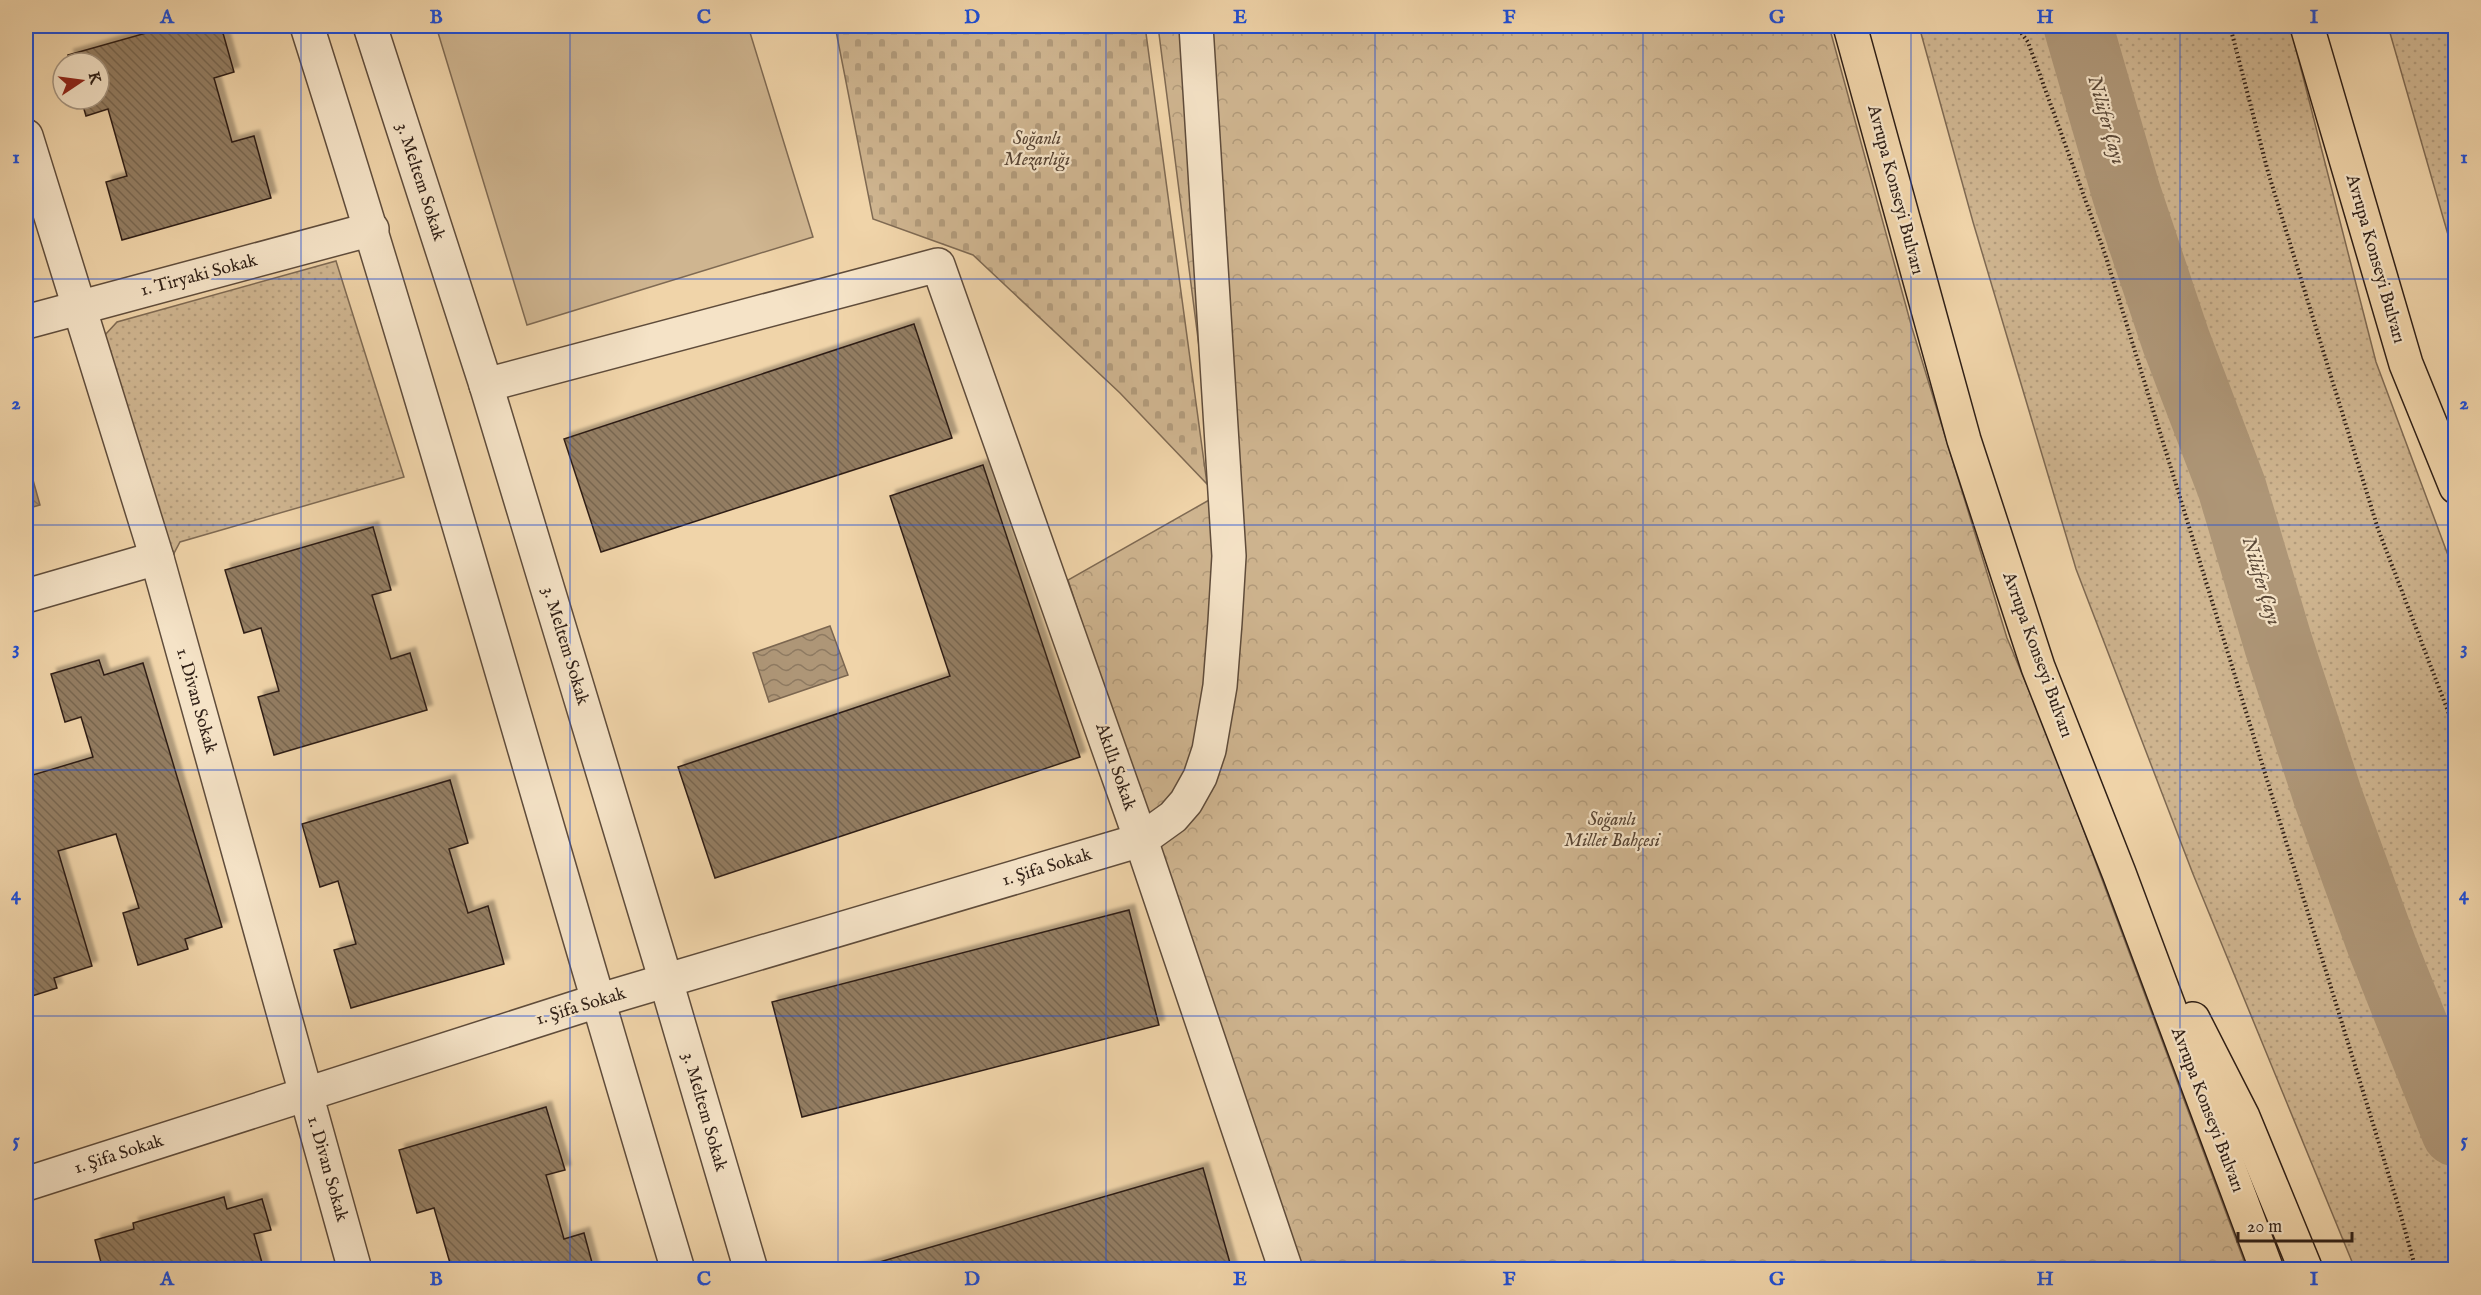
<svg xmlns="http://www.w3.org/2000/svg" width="2481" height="1295" font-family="'IM FELL English',serif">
<defs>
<pattern id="grass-dots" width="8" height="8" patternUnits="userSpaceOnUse" patternTransform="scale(1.5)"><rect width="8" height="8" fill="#cfb590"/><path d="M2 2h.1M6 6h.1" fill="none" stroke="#b29b7b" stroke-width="1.8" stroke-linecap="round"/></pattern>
<pattern id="cemetery-stones" width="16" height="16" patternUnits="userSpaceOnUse" patternTransform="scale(1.5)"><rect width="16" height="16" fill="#cfb590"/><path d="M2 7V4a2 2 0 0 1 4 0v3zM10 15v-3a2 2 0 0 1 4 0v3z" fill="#b29b7b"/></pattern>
<pattern id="park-crowns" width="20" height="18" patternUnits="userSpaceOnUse" patternTransform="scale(1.5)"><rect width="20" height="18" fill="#cfb590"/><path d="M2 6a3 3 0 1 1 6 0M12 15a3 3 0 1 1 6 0" fill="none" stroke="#b29b7b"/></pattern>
<pattern id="water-waves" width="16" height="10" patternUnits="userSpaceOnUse" patternTransform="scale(1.5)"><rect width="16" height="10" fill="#ae9677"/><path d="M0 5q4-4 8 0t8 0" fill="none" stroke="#8e7a61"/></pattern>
<pattern id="building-back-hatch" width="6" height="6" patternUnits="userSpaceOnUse" patternTransform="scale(1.5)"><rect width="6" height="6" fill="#937d62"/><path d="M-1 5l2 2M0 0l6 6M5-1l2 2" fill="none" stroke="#786650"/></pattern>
<filter id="shadow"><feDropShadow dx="5.5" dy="-5.5" stdDeviation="1.5" flood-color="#0004"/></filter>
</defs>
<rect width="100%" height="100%" fill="#f0d4a9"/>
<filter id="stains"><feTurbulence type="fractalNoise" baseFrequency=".00333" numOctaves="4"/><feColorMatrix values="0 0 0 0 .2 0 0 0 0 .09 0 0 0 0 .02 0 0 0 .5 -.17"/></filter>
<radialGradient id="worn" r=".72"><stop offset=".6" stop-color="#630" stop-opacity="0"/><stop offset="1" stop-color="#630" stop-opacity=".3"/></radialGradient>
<g fill="url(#grass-dots)" stroke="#7f6a53" stroke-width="1.5">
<polygon points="1919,26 2290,26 2376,362 2455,574 2455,1269 2355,1269 2193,874 2076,569 1973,222"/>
<polygon points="2388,26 2455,26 2455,259"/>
<polygon points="336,261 404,477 180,542 172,557 105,335 117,322"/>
</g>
<polygon fill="url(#cemetery-stones)" stroke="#7f6a53" stroke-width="1.5" points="835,26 1145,26 1207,484 1120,393 973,255 873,219"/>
<polygon fill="url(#park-crowns)" stroke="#7f6a53" stroke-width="1.5" points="1158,26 1829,26 1912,328 2007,638 2052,745 2247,1269 1293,1269 1068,580 1218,495"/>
<polygon fill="#cfb590" stroke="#7f6a53" stroke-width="1.5" points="436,26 748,26 813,237 527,325"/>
<g fill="url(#water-waves)" stroke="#7b6650" stroke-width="1.5">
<polygon points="26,455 40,505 26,509"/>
<polygon points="830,626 848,675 769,702 753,653"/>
</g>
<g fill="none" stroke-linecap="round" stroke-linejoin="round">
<polyline stroke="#ae9677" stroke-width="69" points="2078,26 2126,192 2176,341 2232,488 2278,643 2328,797 2383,949 2456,1132"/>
</g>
<g fill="url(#building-back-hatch)" stroke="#2f1f16" stroke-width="1.5" filter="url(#shadow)">
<polygon points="171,26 221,26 234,72 214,78 232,142 254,136 271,198 122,240 106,182 127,176 108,109 86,116 81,99 99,99 99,63 71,63 68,55"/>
<polygon points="914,324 952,438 601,552 564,439"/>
<polygon points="983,465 1080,757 715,878 678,767 950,676 890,496"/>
<polygon points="373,527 391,590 372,595 391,659 410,653 427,710 274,755 258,697 279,691 261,628 244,633 225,570"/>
<polygon points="99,660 104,675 143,663 222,927 185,939 188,949 138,965 123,913 139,908 116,834 58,851 92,966 54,978 57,988 26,998 26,777 93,757 81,717 65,722 51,674"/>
<polygon points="450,780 468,843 449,849 468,913 488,906 504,964 351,1008 334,950 356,944 338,881 320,887 302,824"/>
<polygon points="1129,910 1159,1025 802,1117 772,1002"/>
<polygon points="546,1107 565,1170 546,1175 564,1239 584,1233 594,1270 452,1270 434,1208 417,1213 399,1150"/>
<polygon points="1203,1168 1232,1270 852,1270"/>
<polygon points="224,1197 227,1209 262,1199 271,1230 254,1234 264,1270 103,1270 95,1240 134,1229 133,1223"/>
</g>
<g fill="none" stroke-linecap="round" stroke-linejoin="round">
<g stroke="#5f4c3b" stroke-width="36">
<g id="minor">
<path d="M307,26C438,438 553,855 678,1270"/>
<polyline points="370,26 486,385 666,981 751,1270"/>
<polyline points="26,136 157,558 355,1270"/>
<polyline points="26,322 372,229"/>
<polyline points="486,385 938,265 1141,840 1286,1270"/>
<polyline points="26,596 157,558"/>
<polyline points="26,1184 597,1001 1141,840 1173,817 1186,802 1200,777 1209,750 1220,686 1225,622 1229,556 1196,26"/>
</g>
</g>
<g stroke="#2f1f16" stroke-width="36">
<g id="major">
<polyline points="1850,26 1964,440 2038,667 2119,873 2267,1270"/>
<polyline points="2307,26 2406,364 2456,487"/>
<polyline points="2193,1019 2243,1117 2306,1270"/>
</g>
</g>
<g stroke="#2f1f16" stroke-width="4" stroke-dasharray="1.5 3" stroke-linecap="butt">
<polyline points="2016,26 2028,42 2105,254 2398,1205 2416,1270"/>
<polyline points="2230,26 2268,172 2378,529 2456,732"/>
</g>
<use href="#minor" stroke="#f5e3c7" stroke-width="33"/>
<use href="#major" stroke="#f0d4a9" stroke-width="33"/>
</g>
<path fill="none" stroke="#1d4ed8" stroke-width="1.5" stroke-opacity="0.55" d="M301,26V1270M570,26V1270M838,26V1270M1106,26V1270M1375,26V1270M1643,26V1270M1911,26V1270M2180,26V1270M26,279H2456M26,525H2456M26,770H2456M26,1016H2456"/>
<g text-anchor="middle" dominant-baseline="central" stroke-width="4.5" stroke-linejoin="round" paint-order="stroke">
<g font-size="18" font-style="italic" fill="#574434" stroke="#f5e3c7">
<text x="1037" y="139">Soğanlı<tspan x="1037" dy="21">Mezarlığı</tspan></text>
<text x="1612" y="820">Soğanlı<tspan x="1612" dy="21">Millet Bahçesi</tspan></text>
</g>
<g font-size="18" fill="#2f1f16" stroke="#f5e3c7">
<text transform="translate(420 182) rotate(72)">3. Meltem Sokak</text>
<text transform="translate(1895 190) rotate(75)">Avrupa Konseyi Bulvarı</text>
<text transform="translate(2375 259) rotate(74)">Avrupa Konseyi Bulvarı</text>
<text transform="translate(199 276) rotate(-15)">1. Tiryaki Sokak</text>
<text transform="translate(565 646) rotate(73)">3. Meltem Sokak</text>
<text transform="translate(2037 655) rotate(70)">Avrupa Konseyi Bulvarı</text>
<text transform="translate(196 701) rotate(74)">1. Divan Sokak</text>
<text transform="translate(1115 767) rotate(71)">Akıllı Sokak</text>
<text transform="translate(1047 868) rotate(-17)">1. Şifa Sokak</text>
<text transform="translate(581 1007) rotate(-17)">1. Şifa Sokak</text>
<text transform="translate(2207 1110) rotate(69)">Avrupa Konseyi Bulvarı</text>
<text transform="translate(704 1112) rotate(74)">3. Meltem Sokak</text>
<text transform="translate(119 1155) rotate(-18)">1. Şifa Sokak</text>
<text transform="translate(327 1169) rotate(74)">1. Divan Sokak</text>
</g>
<g font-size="20" font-style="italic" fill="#5b4938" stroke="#f5e3c7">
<text transform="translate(2106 120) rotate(74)">Nilüfer Çayı</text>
<text transform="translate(2261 581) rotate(73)">Nilüfer Çayı</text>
</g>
</g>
<rect width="2481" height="1295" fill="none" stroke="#f0d4a9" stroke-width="66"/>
<g transform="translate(81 81) rotate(77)"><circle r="28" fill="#f5e3c7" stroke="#a69580" stroke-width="1.5"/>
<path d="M0-4.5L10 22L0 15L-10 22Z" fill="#8f2418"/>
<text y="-9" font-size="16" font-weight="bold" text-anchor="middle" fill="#2f1f16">K</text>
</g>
<path d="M2238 1232v9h114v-9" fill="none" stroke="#2f1f16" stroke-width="3"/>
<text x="2247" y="1232" font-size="18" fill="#2f1f16" stroke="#f5e3c7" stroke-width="4.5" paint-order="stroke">20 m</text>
<rect x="33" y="33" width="2415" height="1229" fill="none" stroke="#1d4ed8" stroke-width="2"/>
<g font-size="20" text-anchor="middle" font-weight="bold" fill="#1d4ed8">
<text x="167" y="23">A</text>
<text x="436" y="23">B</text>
<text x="704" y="23">C</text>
<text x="972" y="23">D</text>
<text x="1240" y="23">E</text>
<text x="1509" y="23">F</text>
<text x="1777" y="23">G</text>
<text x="2045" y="23">H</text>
<text x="2314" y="23">I</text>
<text x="16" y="163">1</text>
<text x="2464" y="163">1</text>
<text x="16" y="409">2</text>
<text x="2464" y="409">2</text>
<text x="16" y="654">3</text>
<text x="2464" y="654">3</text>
<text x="16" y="900">4</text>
<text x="2464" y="900">4</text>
<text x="16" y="1146">5</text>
<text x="2464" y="1146">5</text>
<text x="167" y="1285">A</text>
<text x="436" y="1285">B</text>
<text x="704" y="1285">C</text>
<text x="972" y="1285">D</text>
<text x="1240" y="1285">E</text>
<text x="1509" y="1285">F</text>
<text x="1777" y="1285">G</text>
<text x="2045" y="1285">H</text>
<text x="2314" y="1285">I</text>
</g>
<rect width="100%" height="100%" filter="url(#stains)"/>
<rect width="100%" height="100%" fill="url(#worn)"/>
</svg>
